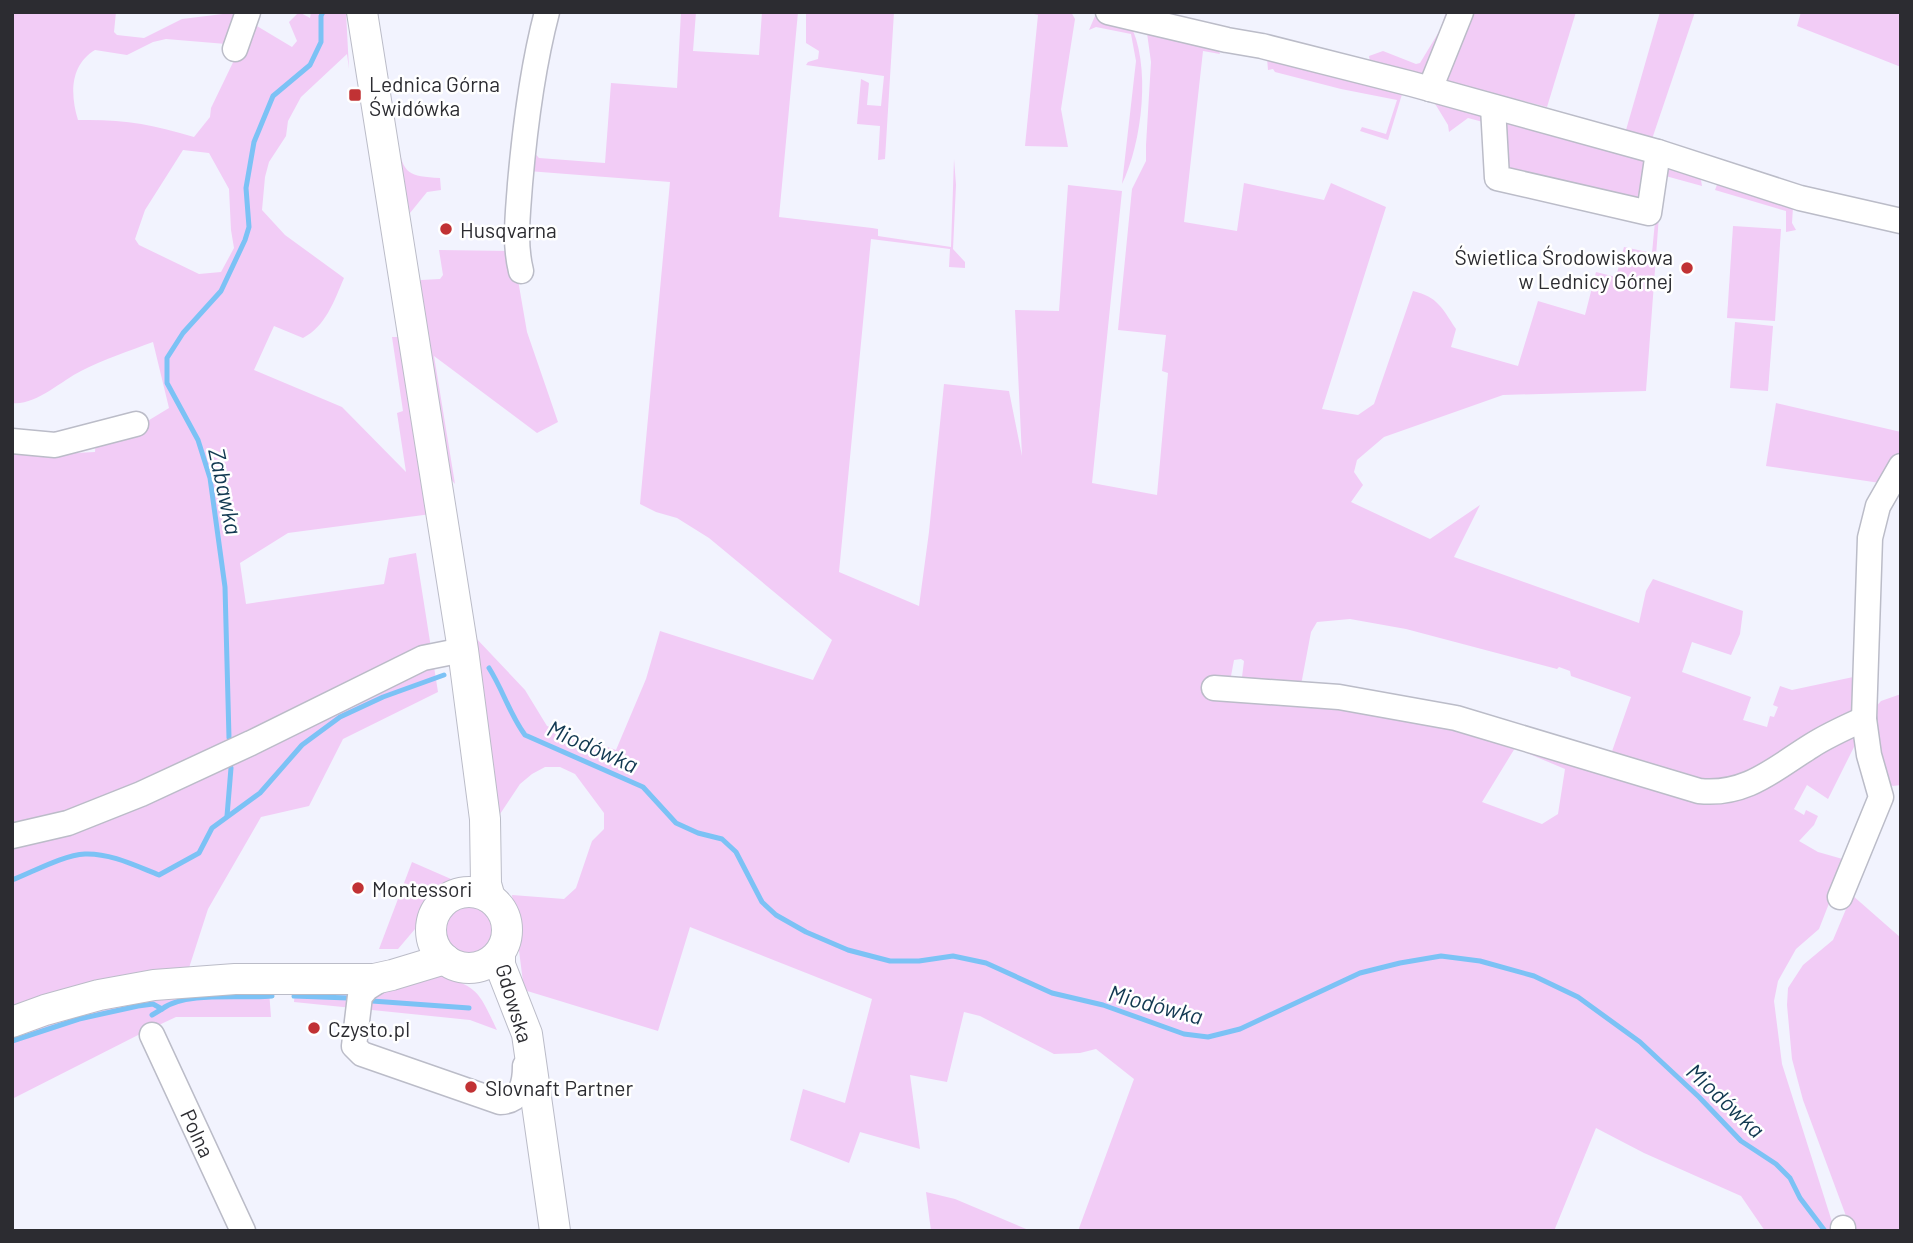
<svg xmlns="http://www.w3.org/2000/svg" width="1913" height="1243" font-family="Barlow,sans-serif">
<rect width="100%" height="100%" fill="#f2f3fe"/>
<g fill="#f2ccf6" fill-rule="evenodd">
<path d="M12,12H116L114,32L117,35L144,38L182,19L239,12L226,44L166,39L153,42L127,55L95,50C70,65 70,94 78,120C122,119 152,124 194,137L210,117L211,108L252,23L292,47L297,41L289,22L299,12L310,18L311,12H346L349,69L347,54L301,97L288,121L286,136L269,162L265,177L262,210L285,235L344,278C334,301 326,326 303,338L274,326L254,370L342,407L406,472L397,413L403,411L392,337H403L431,514L288,533L240,563L246,604L384,584L389,558L416,553L438,692L343,739L309,806L261,817L208,909L188,971L12,1008V842L84,811L12,831V447L76,453L95,452L96,439L141,425L169,408L153,342C129,351 104,359 81,371C61,381 35,406 12,403ZM183,150L209,153L229,189L231,230L234,248L221,272L199,274L139,245L135,239L145,210Z"/>
<path d="M681,12H696L693,51L759,55L762,12H798L779,217L872,228L878,229V236L951,247L954,159L956,185L953,249L965,262V268L949,267L950,249L871,239L839,572L919,606L929,532L944,384L1009,391L1022,456L1015,310L1059,311L1068,185L1122,191L1092,483L1157,495L1168,373L1162,371L1166,335L1118,330L1132,189L1146,161V145L1151,62L1147,33L1216,44L1220,54L1203,51L1184,222L1237,231L1244,183L1324,200L1331,183L1386,207L1322,409L1358,415L1374,404L1413,291C1438,297 1442,308 1456,329L1451,347L1518,366L1538,301L1585,315L1596,272L1616,277L1624,247L1652,253L1660,169L1664,162L1700,174L1702,186L1662,175L1646,391L1503,395L1384,437L1357,460L1354,472L1363,485L1351,502L1430,539L1480,505L1454,557L1639,623L1646,591L1653,579L1743,611L1740,634L1731,655L1692,642L1682,672L1751,697L1743,720L1767,727L1770,716L1774,717L1778,707L1773,705L1780,686L1792,690L1858,676L1860,709L1751,778L1709,788L1610,757L1631,697L1571,676L1570,671L1559,667L1557,669L1406,629L1350,619L1317,622L1311,632L1301,685L1245,683L1242,677L1244,661L1241,659L1234,660L1231,676L1228,680L1393,711L1714,796L1856,726L1858,739L1828,799L1807,785L1794,809L1804,815L1806,810L1818,816L1814,825L1799,841L1818,852L1846,860L1819,929L1796,949L1778,981L1774,1001L1782,1064L1833,1225L1832,1231H1765L1741,1196L1644,1153L1596,1128L1554,1231H1078L1134,1079L1096,1049L1080,1053L1054,1054L980,1016L964,1012L947,1082L910,1075L920,1149L860,1132L849,1163L790,1140L803,1089L845,1103L872,999L690,927L658,1031L524,990L512,895L564,899L576,888L592,841L604,829V813L575,774L560,767H545L532,774L520,784L498,817L474,636L525,690L547,726L616,750L646,679L660,631L813,680L832,640L709,538L677,518L656,512L640,504L670,182L528,171L530,148L539,158L605,163L611,83L677,88ZM1515,748L1565,769L1558,814L1542,824L1482,802Z"/>
<polygon points="806,12 894,12 885,159 878,160 880,126 857,124 861,79 869,83 867,105 881,106 884,76 806,65 808,62 818,59 819,51 806,43"/>
<polygon points="1026,12 1071,12 1075,19 1061,109 1068,147 1025,146 1038,15"/>
<polygon points="1446,12 1458,12 1426,78 1370,62 1369,56 1383,51 1416,64 1420,63 1440,30"/>
<polygon points="1466,12 1576,12 1547,107 1447,82 1444,66"/>
<polygon points="1660,12 1695,12 1652,139 1626,130"/>
<polygon points="1801,12 1901,12 1901,67 1797,26"/>
<path d="M1095,16L1129,22C1152,64 1142,143 1122,184L1136,61L1131,34L1096,27L1089,30Z"/>
<polygon points="1267,58 1403,91 1388,140 1360,131 1362,127 1386,134 1397,100 1341,89 1275,72 1273,69 1268,70"/>
<polygon points="1434,102 1484,109 1483,122 1468,118 1449,132 1448,125"/>
<polygon points="1501,121 1648,157 1642,196 1638,199 1501,169"/>
<path d="M398,143C403,175 409,176 440,178L441,190L427,192L410,213L396,147Z"/>
<polygon points="1718,182 1793,207 1792,223 1796,230 1786,232 1786,211 1715,190"/>
<polygon points="1733,226 1781,229 1775,321 1727,318"/>
<polygon points="439,250 513,251 527,332 558,422 537,433 434,356 455,484 449,477 418,283 421,280 440,279 443,275"/>
<polygon points="1735,322 1773,326 1768,391 1730,388"/>
<polygon points="1776,403 1901,432 1901,457 1880,483 1766,466"/>
<polygon points="1901,694 1901,785 1893,786 1886,783 1873,710 1881,701"/>
<polygon points="412,862 451,879 427,898 415,929 398,949 379,949"/>
<polygon points="1852,895 1901,938 1901,1231 1847,1231 1849,1224 1803,1100 1792,1059 1787,1005 1788,988 1803,965 1833,940"/>
<circle cx="470" cy="930" r="27"/>
<path d="M437,974C479,988 478,990 497,1030L470,1020L294,1002L295,990Z"/>
<polygon points="269,991 271,1017 176,1017 146,1031 12,1099 12,1035 89,1009 158,997"/>
<polygon points="926,1192 955,1199 1031,1231 931,1231"/>
</g>
<g fill="none" stroke-linecap="round" stroke-linejoin="round">
<g stroke="#7cc2f5" stroke-width="5">
<path d="M489,668C503,690 510,715 525,735L643,787L676,823L698,833L722,839L736,852L762,902L776,915L806,932L848,950L890,961H919L953,956L986,963L1052,993L1103,1005L1184,1034L1208,1037L1240,1029L1360,973L1400,963L1441,956L1480,961L1534,976L1578,997L1640,1042L1699,1097L1741,1141L1776,1164L1790,1178L1800,1198L1825,1231"/>
<polyline points="229,738 225,587 210,478 198,440 167,383 167,358 183,333 221,291 245,240 249,227 246,188 254,142 273,96 310,65 321,42 321,16 323,12"/>
<polyline points="227,816 231,768"/>
<path d="M12,880C33,872 63,855 85,854C110,853 136,866 159,875L199,853L212,828L260,793L302,745L340,717L383,697L444,675"/>
<polyline points="294,996 348,998"/>
<polyline points="372,1001 469,1008"/>
<polyline points="152,1015 162,1009"/>
<path d="M12,1041L79,1019L138,1006L153,1004L162,1009C185,991 243,999 272,996"/>
</g>
<g stroke="#bbbcc8" stroke-width="27">
<g id="minor">
<polyline points="1108,12 1227,40 1262,46 1412,84 1658,152 1800,198 1901,221"/>
<polyline points="235,49 248,12"/>
<polyline points="1430,89 1461,12"/>
<polyline points="1493,107 1497,178 1649,213 1658,152"/>
<path d="M521,271C514,243 518,213 520,184C525,126 532,69 547,12"/>
<polyline points="12,441 55,445 136,424"/>
<path d="M1214,688L1339,697L1456,718L1699,791C1746,796 1774,769 1811,746C1828,735 1846,727 1864,719"/>
<polyline points="12,836 68,823 141,794 251,743 423,658 463,650"/>
<polyline points="1840,897 1881,797 1869,755 1864,719 1870,538 1878,506 1901,466"/>
<path d="M386,976L367,988L360,996L354,1046L362,1054L500,1102C521,1101 525,1084 525,1066"/>
<polyline points="152,1035 243,1231"/>
<polyline points="1843,1231 1843,1228"/>
</g>
</g>
<g stroke="#bbbcc8" stroke-width="32">
<g id="major">
<polyline points="362,12 463,650 485,819 486,884 490,898"/>
<circle cx="469" cy="930" r="38"/>
<polyline points="500,953 500,965 527,1034 555,1231"/>
<polyline points="12,1022 45,1010 99,995 154,985 235,979 374,979 392,975 445,959"/>
</g>
</g>
<use href="#minor" stroke="#fff" stroke-width="24"/>
<use href="#major" stroke="#fff" stroke-width="30"/>
</g>
<g fill="#c13234" stroke="#fff" stroke-width="2.5">
<rect x="348" y="88" width="14" height="14" rx="3.5"/>
<circle cx="446" cy="229" r="7"/>
<circle cx="1687" cy="268" r="7"/>
<circle cx="358" cy="888" r="7"/>
<circle cx="314" cy="1028" r="7"/>
<circle cx="471" cy="1087" r="7"/>
</g>
<g text-anchor="middle" dominant-baseline="central" stroke-width="5" stroke-linejoin="round" paint-order="stroke">
<g font-size="21" fill="#2c2c31" stroke="#fff" text-anchor="start">
<text x="369" y="83">Lednica Górna<tspan x="369" dy="24">Świdówka</tspan></text>
<text x="460" y="229">Husqvarna</text>
<text x="1673" y="256" text-anchor="end">Świetlica Środowiskowa<tspan x="1673" dy="24">w Lednicy Górnej</tspan></text>
<text x="372" y="888">Montessori</text>
<text x="328" y="1028">Czysto.pl</text>
<text x="485" y="1087">Slovnaft Partner</text>
</g>
<g font-size="21" fill="#2c2c31" stroke="#fff">
<text transform="translate(515 1003) rotate(73)">Gdowska</text>
<text transform="translate(198 1133) rotate(65)">Polna</text>
</g>
<g font-size="23" font-style="italic" fill="#113851" stroke="#fff">
<text transform="translate(226 491) rotate(78)">Zabawka</text>
<text transform="translate(593 746) rotate(24)">Miodówka</text>
<text transform="translate(1156 1004) rotate(15)">Miodówka</text>
<text transform="translate(1726 1100) rotate(43)">Miodówka</text>
</g>
</g>
<rect width="1913" height="1243" fill="none" stroke="#2c2c31" stroke-width="28"/>
</svg>
